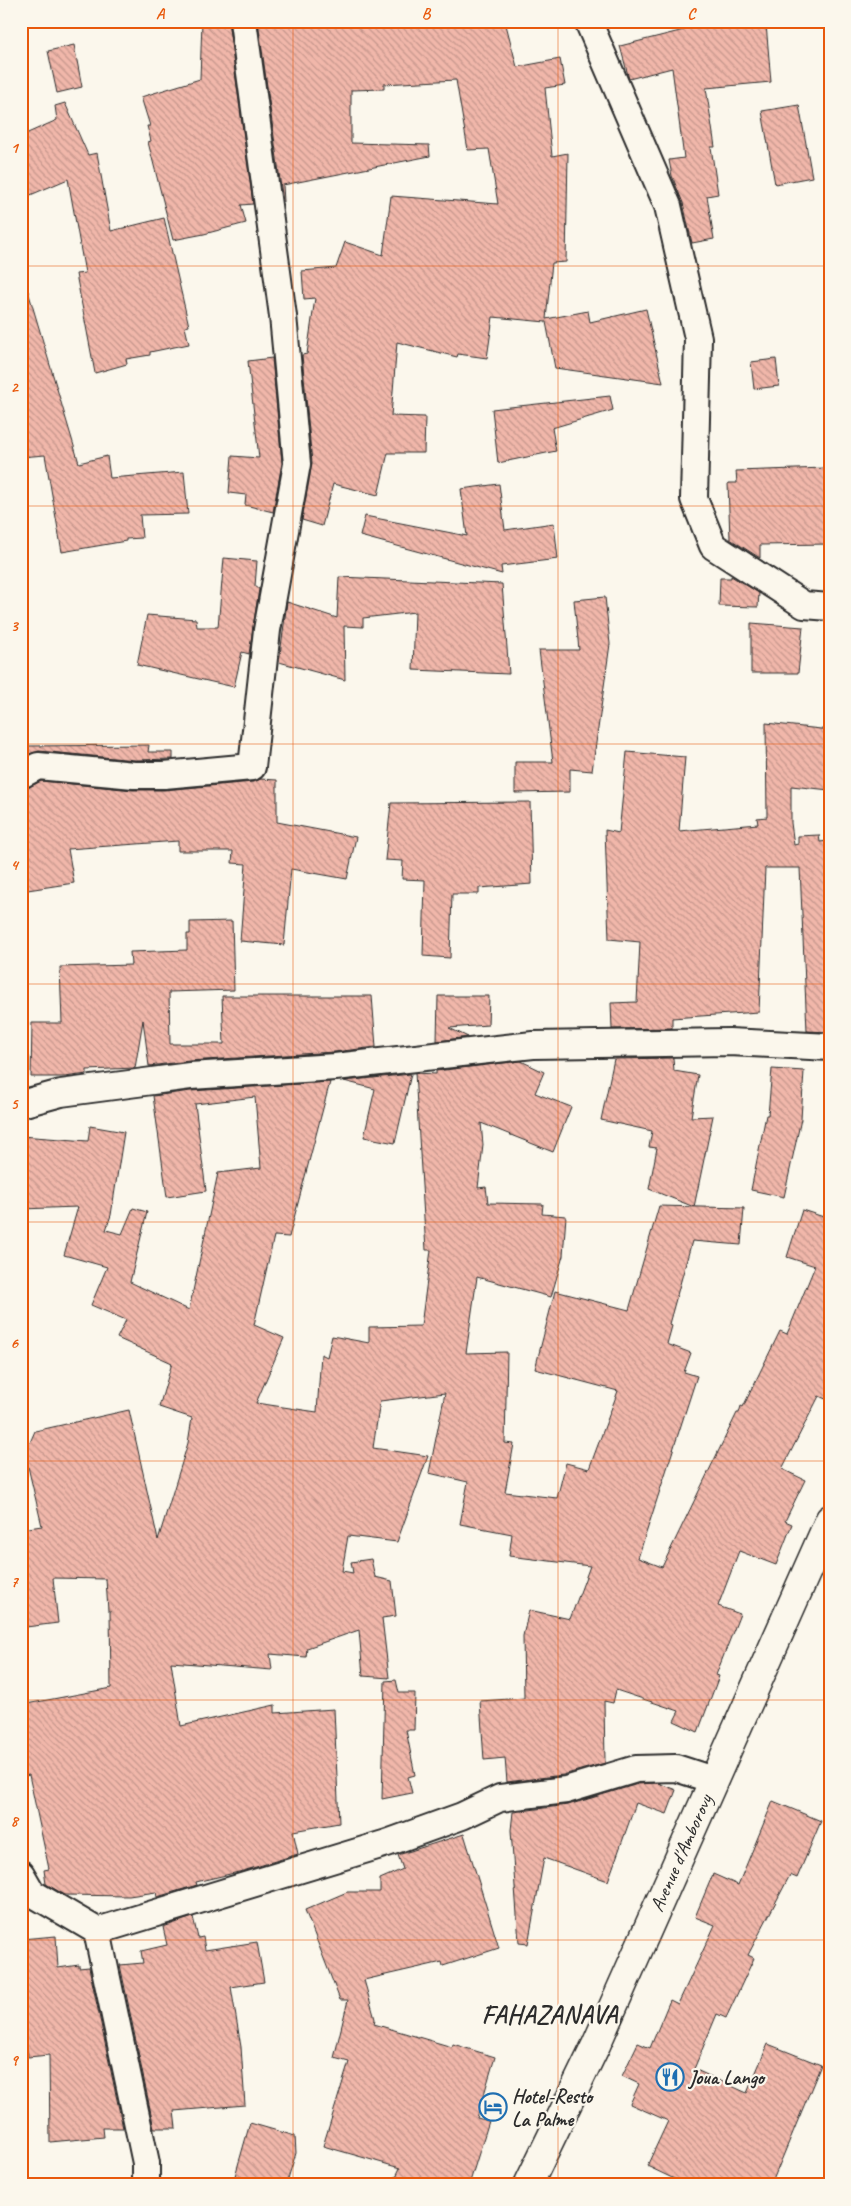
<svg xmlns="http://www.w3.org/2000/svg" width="851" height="2206" font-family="Caveat,sans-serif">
<defs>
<pattern id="building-back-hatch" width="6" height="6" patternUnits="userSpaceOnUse" patternTransform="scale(1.25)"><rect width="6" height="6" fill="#f1b7aa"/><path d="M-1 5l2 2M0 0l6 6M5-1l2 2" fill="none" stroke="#c3958b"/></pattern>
</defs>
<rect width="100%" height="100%" fill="#fbf7ec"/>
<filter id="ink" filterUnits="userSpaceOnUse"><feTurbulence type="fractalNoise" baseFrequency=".02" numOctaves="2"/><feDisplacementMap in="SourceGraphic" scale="10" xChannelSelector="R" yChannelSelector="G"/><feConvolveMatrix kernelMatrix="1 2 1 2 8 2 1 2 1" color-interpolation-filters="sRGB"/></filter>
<g filter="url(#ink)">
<g fill="url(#building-back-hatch)" stroke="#2b2b2b">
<polygon points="202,21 228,21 253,204 241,205 246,223 204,234 173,240 148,142 151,141 147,126 150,126 141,97 200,79"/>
<polygon points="258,21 505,21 517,67 560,59 565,85 545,88 552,156 568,153 566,262 552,263 546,319 588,311 590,322 646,309 663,383 555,368 546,322 493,317 487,358 458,354 457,357 397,342 391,416 425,417 424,453 388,453 378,495 333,484 322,526 302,520 312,463 302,355 307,354 315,298 304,299 302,271 336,268 345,242 383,255 391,196 498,204 489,149 468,150 456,80 384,84 384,89 351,90 351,143 429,145 430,156 283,185 284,202 283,202"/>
<polygon points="730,23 731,27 766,24 771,82 706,88 715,147 711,147 718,194 707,196 714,239 692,243 683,203 672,176 669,160 684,158 672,68 629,79 620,46 684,30 684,28"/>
<polygon points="74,45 82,87 57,93 48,51"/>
<polygon points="65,103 88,155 97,153 111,231 164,218 189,326 185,327 189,344 150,352 150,355 126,359 127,364 95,373 76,274 85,273 68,179 21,199 21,136 57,120 55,106"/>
<polygon points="799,105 812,177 775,184 762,111"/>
<polygon points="28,291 79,463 107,456 110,478 184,472 188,514 140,515 142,538 126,539 126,541 62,552 45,455 21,457 21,292"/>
<polygon points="272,358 282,463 273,512 245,505 246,495 229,493 232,456 259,458 248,361"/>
<polygon points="776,359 779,386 754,389 751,362"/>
<polygon points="610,396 613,410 552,428 556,451 498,463 492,409"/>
<polygon points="826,468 830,544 760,545 760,558 730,539 728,483 737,483 736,471"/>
<polygon points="499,484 505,530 554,523 558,559 501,566 502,574 360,536 365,516 467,536 461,489"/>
<polygon points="224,558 257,561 255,586 259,589 249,654 242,652 234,687 137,665 147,615 196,619 197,627 218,627"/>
<polygon points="731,576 759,593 758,607 719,606 720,578 731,578"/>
<polygon points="339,577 502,584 509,674 413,670 415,612 363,618 363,627 344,626 345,680 279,662 287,602 337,618"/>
<polygon points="605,597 610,644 592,771 570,769 570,792 515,793 515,762 553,762 539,650 579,650 574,600"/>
<polygon points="751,623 803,627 798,673 751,673"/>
<polygon points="766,723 830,730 830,790 791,786 791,823 794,845 798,844 798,836 819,835 820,842 828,841 830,862 830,904 827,905 830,934 830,1032 807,1031 800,868 765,868 759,1012 672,1018 672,1028 612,1029 611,1003 637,1002 640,942 609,939 605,830 619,833 627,752 685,757 679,831 758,824 757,818 767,817"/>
<polygon points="149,745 148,752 173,752 173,759 135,760 39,751 25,756 25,746"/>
<polygon points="260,779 277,780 277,822 356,837 347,879 291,869 284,945 240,941 246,864 232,863 233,851 178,851 178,841 68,849 74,883 21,891 21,791 41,781 133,790 164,790 253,782"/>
<polygon points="530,802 532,884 479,888 479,894 452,894 450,958 423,956 425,880 402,879 403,861 385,860 391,803"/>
<polygon points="232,921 234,990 169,992 170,1044 224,1044 222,996 372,996 376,1047 334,1052 189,1061 149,1066 143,1020 135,1068 87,1070 87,1074 65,1077 31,1077 32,1023 62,1023 60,967 131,965 130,952 187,950 187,934 190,934 190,922"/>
<polygon points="438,996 489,996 488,1025 449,1028 468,1037 437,1041"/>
<polygon points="673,1058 674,1071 698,1075 691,1117 713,1116 694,1207 649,1189 657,1148 649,1147 652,1131 601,1120 614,1059"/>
<polygon points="521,1061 544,1072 535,1093 571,1107 553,1152 481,1123 483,1145 478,1188 486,1187 488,1203 543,1204 542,1214 566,1216 563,1256 551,1297 477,1277 466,1353 507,1352 505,1443 514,1444 505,1492 557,1498 566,1463 589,1469 618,1391 535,1369 555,1291 629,1310 659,1206 744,1208 741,1245 692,1241 669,1324 672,1326 667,1344 691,1353 684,1372 697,1376 638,1558 662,1567 737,1413 739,1413 741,1406 743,1407 780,1331 787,1334 815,1266 787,1257 802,1210 830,1219 830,1401 819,1396 782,1469 805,1480 785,1521 792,1524 776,1565 739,1551 718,1606 740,1614 716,1675 719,1676 698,1732 674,1721 679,1711 616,1690 613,1703 604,1701 605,1763 563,1775 507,1782 505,1758 484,1760 480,1701 524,1698 523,1636 529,1610 570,1619 590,1566 509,1556 512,1534 460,1524 468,1482 429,1473 445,1393 380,1401 373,1448 428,1456 397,1542 348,1536 342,1571 353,1573 351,1562 371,1559 375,1577 392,1581 396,1616 382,1618 389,1678 363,1676 359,1630 307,1648 306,1657 270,1654 272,1670 171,1662 181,1726 275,1705 275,1713 334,1709 339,1823 293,1831 298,1854 243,1871 196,1882 197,1885 157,1897 156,1892 129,1896 65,1895 46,1884 44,1870 49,1869 29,1775 21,1777 21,1705 111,1688 110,1611 108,1611 106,1579 53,1578 58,1623 26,1627 21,1583 21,1529 42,1526 25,1454 35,1431 129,1410 158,1540 188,1443 192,1418 159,1407 172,1363 117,1338 126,1320 91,1305 107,1267 64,1255 78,1207 21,1209 21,1136 88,1141 90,1126 124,1132 111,1215 106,1230 122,1234 133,1208 147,1212 130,1282 189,1310 218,1173 261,1168 255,1097 195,1104 206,1191 167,1197 153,1096 191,1091 330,1082 289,1237 274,1236 254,1325 284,1338 256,1403 317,1412 321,1354 327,1357 332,1336 369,1343 369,1327 421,1326 431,1250 426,1250 415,1073 436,1074 436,1071"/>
<polygon points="772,1069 804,1071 801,1119 784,1197 751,1190 766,1115 768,1115"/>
<polygon points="411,1074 395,1143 364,1137 375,1089 344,1081"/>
<polygon points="396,1680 399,1693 415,1693 414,1730 406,1730 415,1775 408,1777 412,1793 382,1799 385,1681"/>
<polygon points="658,1783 676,1790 667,1814 636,1803 608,1881 544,1858 528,1944 519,1943 511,1830 513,1812 568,1805 638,1784"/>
<polygon points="773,1801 821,1821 797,1878 790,1875 748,1955 754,1958 726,2018 717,2014 694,2069 747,2093 768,2044 821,2065 771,2185 687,2185 647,2166 668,2121 630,2104 639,2084 622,2076 638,2043 650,2048 670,2000 678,2004 715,1925 695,1917 713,1874 738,1885"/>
<polygon points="464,1834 499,1948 443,1966 442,1962 364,1980 375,2019 374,2024 452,2047 453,2044 495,2057 477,2118 489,2121 469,2185 392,2185 400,2168 323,2146 349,2062 334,2058 348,2000 340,2000 305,1910 347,1892 380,1892 380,1879 403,1869 398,1855"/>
<polygon points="193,1917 198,1938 203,1937 205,1950 257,1942 264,1982 231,1987 241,2047 245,2105 174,2111 176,2128 154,2128 120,1965 143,1963 141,1951 167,1945 163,1927"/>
<polygon points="56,1936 58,1968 79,1965 79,1968 89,1967 123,2128 103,2128 104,2137 50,2142 49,2055 28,2057 21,2008 21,1939"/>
<polygon points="250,2123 295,2136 296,2153 286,2185 265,2185 235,2176"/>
</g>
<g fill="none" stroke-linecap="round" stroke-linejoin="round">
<g stroke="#2b2b2b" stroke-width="30">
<g id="street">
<polyline points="588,21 668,206 698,338 694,499 713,546 804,605 830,607"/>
<polyline points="21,775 38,766 134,775 164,775 252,767 267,630 297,464 283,316 243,21"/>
<polyline points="21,1104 61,1093 190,1076 335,1067 533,1045 729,1042 830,1047"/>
<polyline points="21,1874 32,1893 97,1931 146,2163 146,2185"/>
<polyline points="97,1931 387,1843 462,1816 500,1798 566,1790 636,1769 676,1768 713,1780"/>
</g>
</g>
<g stroke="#2b2b2b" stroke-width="31">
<polyline id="secondary" points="528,2185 596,2045 830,1519"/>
</g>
<use href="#street" stroke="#fbf7ec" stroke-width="26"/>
<use href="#secondary" stroke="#fbf7ec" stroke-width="28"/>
</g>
</g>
<path fill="none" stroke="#e8590c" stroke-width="1" stroke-opacity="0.55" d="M293,21V2185M558,21V2185M21,266H830M21,506H830M21,744H830M21,984H830M21,1222H830M21,1461H830M21,1700H830M21,1940H830"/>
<defs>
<g id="restaurant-ring" transform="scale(1.4375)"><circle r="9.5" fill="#fbf7ec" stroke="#1f6fb2" stroke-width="1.5"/><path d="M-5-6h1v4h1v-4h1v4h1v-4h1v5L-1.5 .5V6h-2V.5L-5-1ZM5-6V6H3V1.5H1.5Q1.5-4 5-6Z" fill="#1f6fb2"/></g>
<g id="hotel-ring" transform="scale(1.4375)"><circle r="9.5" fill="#fbf7ec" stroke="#1f6fb2" stroke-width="1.5"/><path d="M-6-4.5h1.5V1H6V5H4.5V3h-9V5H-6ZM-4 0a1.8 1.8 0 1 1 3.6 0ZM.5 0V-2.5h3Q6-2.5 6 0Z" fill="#1f6fb2"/></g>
</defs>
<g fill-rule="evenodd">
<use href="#restaurant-ring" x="670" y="2077"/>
<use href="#hotel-ring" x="493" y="2107"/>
</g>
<g text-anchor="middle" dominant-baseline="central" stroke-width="4.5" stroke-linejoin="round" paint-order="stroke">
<g font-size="20" fill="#2b2b2b" stroke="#fbf7ec">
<text transform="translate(681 1853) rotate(-66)">Avenue d'Amborovy</text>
</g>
<g font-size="20" font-weight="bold" fill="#2b2b2b" stroke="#fbf7ec" text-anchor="start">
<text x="689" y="2077">Joua Lango</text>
<text x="512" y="2096">Hotel-Resto<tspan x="512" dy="23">La Palme</tspan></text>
</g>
<g font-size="25" font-weight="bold" letter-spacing="1" fill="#2b2b2b" stroke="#fbf7ec">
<text x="550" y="2015">FAHAZANAVA</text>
</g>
</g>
<rect width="851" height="2206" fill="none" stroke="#fbf7ec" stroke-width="55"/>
<rect x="28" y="28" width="796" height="2150" fill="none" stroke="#e8590c" stroke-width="2"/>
<g font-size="16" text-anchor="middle" font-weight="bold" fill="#e8590c">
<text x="160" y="19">A</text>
<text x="426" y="19">B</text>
<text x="691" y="19">C</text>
<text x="14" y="153">1</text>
<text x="14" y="392">2</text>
<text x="14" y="631">3</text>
<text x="14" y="870">4</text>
<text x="14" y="1109">5</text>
<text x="14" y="1348">6</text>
<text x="14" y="1587">7</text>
<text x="14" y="1826">8</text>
<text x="14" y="2065">9</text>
</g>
</svg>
